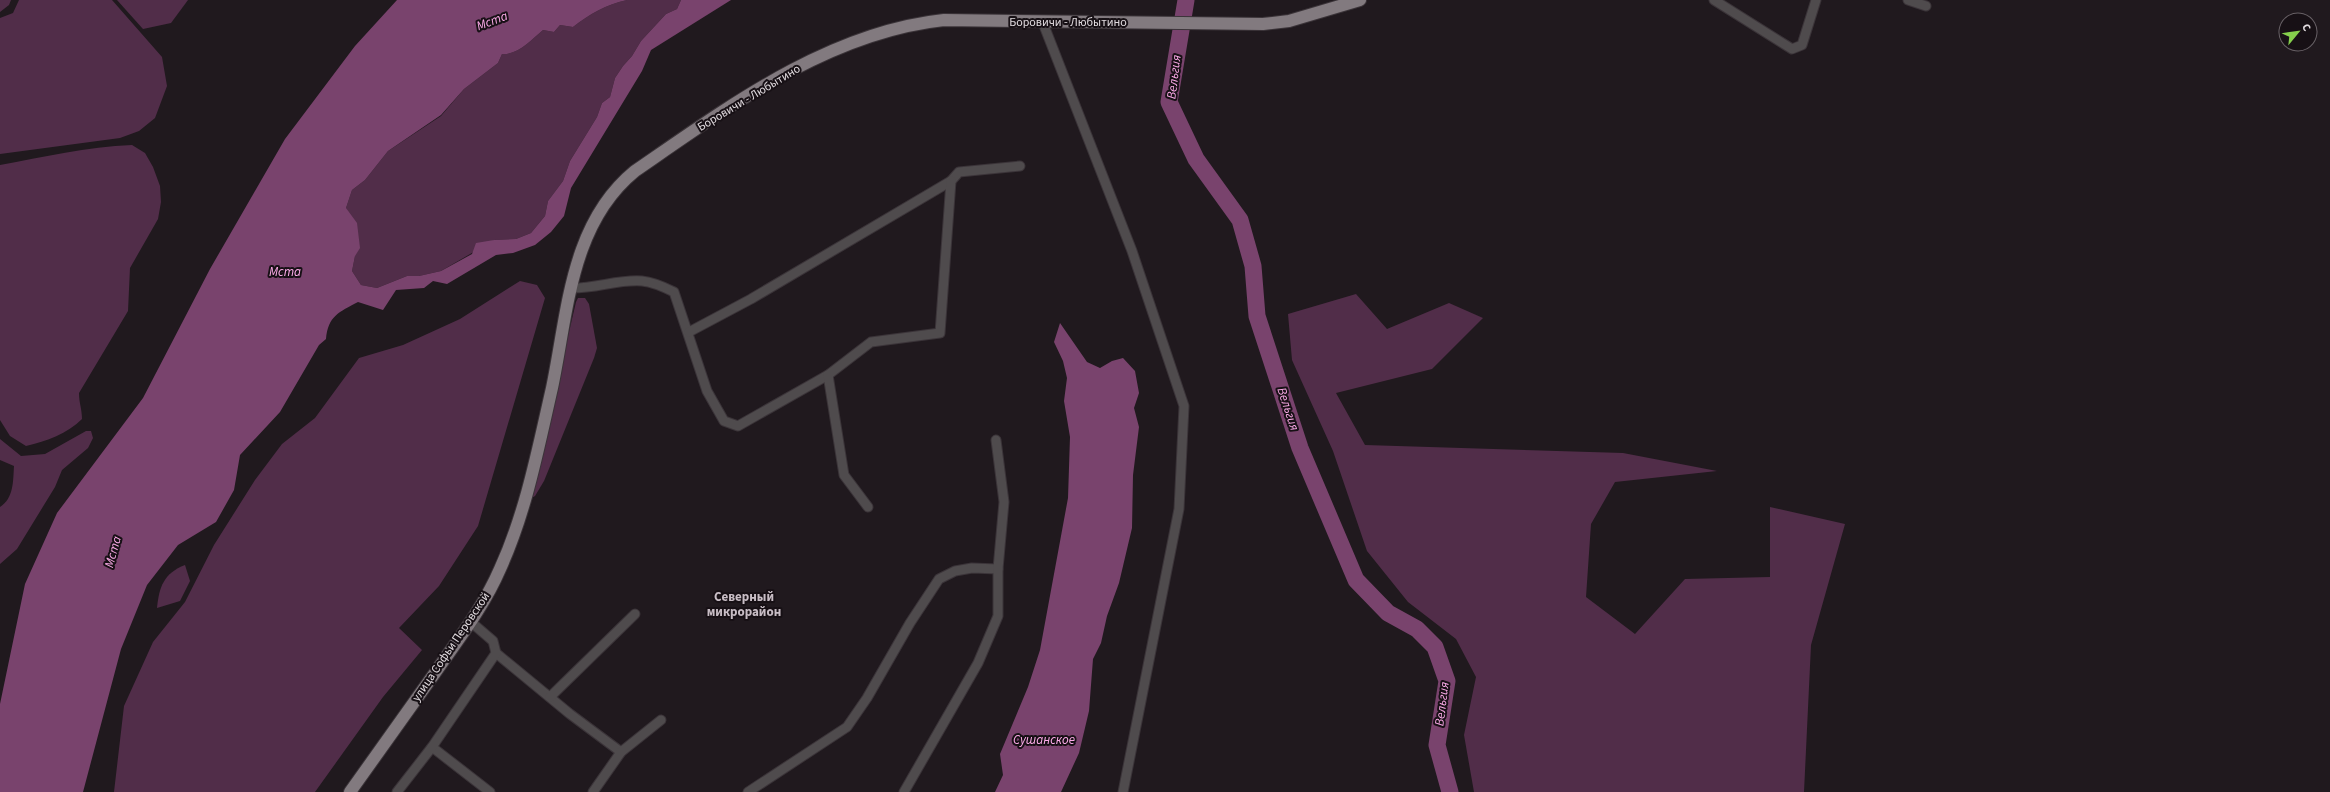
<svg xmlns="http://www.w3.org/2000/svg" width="2330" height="792" font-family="'Source Sans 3',sans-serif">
<rect width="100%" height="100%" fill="#20191e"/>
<g fill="#512d49">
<polygon points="0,0 11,0 9,5 0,12"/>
<polygon points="19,0 112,0 162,57 167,86 155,118 139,131 120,138 0,154 0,18 13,13"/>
<polygon points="117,0 188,0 171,23 143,29"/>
<path d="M627,0H681L677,9L666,14L641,41L632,56L623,66L615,78L610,97L602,103L597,117L570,161L563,181L548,201L545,216L531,233L516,239L494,240L441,271L419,276H407L377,288L361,285L352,271L355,256L346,208L352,190L365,180L388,151L441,116L464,89L498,63L502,54C518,55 531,40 543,30L554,32L560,25L573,27C590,14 605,5 627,0Z"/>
<path d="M132,145L145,153L153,167L160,186L161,202L158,219L130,268L128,311L79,393C79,403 82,409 82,419C67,434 47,441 26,446L10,436L0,420V165C43,157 87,147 132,145Z"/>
<polygon points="520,281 537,285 545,298 478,526 439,586 399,628 422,650 383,697 315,792 114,792 124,706 153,642 185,602 214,545 255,480 282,444 315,418 359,358 403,345 460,319"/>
<polygon points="1356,294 1387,329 1449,303 1483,318 1432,369 1336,393 1365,445 1623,453 1717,471 1615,482 1591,524 1586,597 1635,634 1685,579 1770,577 1770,507 1845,524 1811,645 1804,792 1474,792 1464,735 1476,677 1456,639 1408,602 1367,551 1333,451 1292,360 1288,314"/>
<polygon points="578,298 585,298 589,304 597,348 594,358 544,481 535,496 530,499 576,302"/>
<path d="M86,431H91L93,438L88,448L62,470L55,487L17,549L0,564V507C14,498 13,481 14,466L0,460V439L21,456L45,454Z"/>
<path d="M185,565L190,581L180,601L157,608C159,587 164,573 185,565Z"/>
</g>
<g fill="#79436d">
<path d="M397,0H627C605,5 590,14 573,27L560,25L554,32L543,30C531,40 518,55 502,54L498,63L464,89L441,115L388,151L365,180L352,190L346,208L357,223L360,248L355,256L352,271L361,285L377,288L407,276H419L441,271L472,254L476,243L494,240L516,239L531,233L545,216L548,201L563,181L570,161L597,117L602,103L610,97L615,78L623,66L632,56L641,41L666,14L677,9L681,0H731L651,50L642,71L571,188L564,216L551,232L535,245L513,253L496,255L447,284L433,281L424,288L396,290L383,310L358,302C339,312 328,316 326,339L319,345L280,412L240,455L234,490L216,522L178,545L147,585L121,649L83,792H0V704L25,584L57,513L143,398L210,269L285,139L355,46Z"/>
<polygon points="1060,323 1087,362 1100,368 1112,361 1123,358 1135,371 1139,393 1134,408 1139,427 1133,475 1132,528 1119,583 1107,616 1101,643 1093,659 1089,711 1079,753 1061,792 995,792 1003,775 1000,754 1028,687 1040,650 1068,498 1070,437 1064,401 1067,378 1063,361 1054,342"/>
</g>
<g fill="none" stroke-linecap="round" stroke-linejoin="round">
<polyline stroke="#79436d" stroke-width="17" points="1186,0 1169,102 1196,159 1240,220 1253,266 1257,316 1300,448 1356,580 1388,613 1417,629 1435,647 1447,681 1437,745 1450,792"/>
<g stroke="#3b3439" stroke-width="11">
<g id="minor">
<polyline points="1714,0 1792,49 1802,45 1816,0"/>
<polyline points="1908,0 1926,6"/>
<polyline points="1043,23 1132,251 1184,406 1179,509 1123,792"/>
<path d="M570,288C595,289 618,279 642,281C653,282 664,287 674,292L707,391L724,421L738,426L828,375"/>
<polyline points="689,332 751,299 951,181 959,172 1020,166"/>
<polyline points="868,507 844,475 828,375 871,342 940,333 951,181"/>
<polyline points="496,653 570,714 621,752"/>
<polyline points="550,697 635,614"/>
<polyline points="432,747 490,792"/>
<polyline points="397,792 432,747 496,653 493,641 471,622"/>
<polyline points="593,792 621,752 661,720"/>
<polyline points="748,792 847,727 867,698 910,623 939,579 955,571 972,568 998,569"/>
<polyline points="904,792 978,663 998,616 998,569 1004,502 996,440"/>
</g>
</g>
<g stroke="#3b3439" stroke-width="14">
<path id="primary" d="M350,792C379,751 408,711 437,670C460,637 484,606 500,569C526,512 538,449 552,388C568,312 570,224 635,171C728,107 829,32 944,20L1263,24L1289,21L1360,0"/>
</g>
<use href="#minor" stroke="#4f4b4d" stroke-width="9"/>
<use href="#primary" stroke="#827a7f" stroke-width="12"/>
</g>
<g text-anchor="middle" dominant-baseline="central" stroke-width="4" stroke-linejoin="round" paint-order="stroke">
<g font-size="12" fill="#e1dbdf" stroke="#171015">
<text x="1068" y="22">Боровичи - Любытино</text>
<text transform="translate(749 98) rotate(-31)">Боровичи - Любытино</text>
<text transform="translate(451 647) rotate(-56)">улица Софьи Перовской</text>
</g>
<g font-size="13" font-style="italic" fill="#feacea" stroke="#171015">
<text transform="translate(492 21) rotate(-21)">Мста</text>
<text transform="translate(1174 77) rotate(-83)">Вельгия</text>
<text x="285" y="272">Мста</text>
<text transform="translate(1288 409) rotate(72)">Вельгия</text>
<text transform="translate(113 552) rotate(-75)">Мста</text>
<text transform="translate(1442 704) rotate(-83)">Вельгия</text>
<text x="1044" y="740">Сушанское</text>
</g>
<g font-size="13" font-weight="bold" fill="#c8bdc5" stroke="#171015">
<text x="744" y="597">Северный<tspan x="744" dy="15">микрорайон</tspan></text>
</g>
</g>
<g transform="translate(2298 32) rotate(61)"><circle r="19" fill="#171015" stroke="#686166"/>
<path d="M0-3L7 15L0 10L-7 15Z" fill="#85cf4c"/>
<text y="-6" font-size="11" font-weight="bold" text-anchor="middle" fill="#e1dbdf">С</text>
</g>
</svg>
